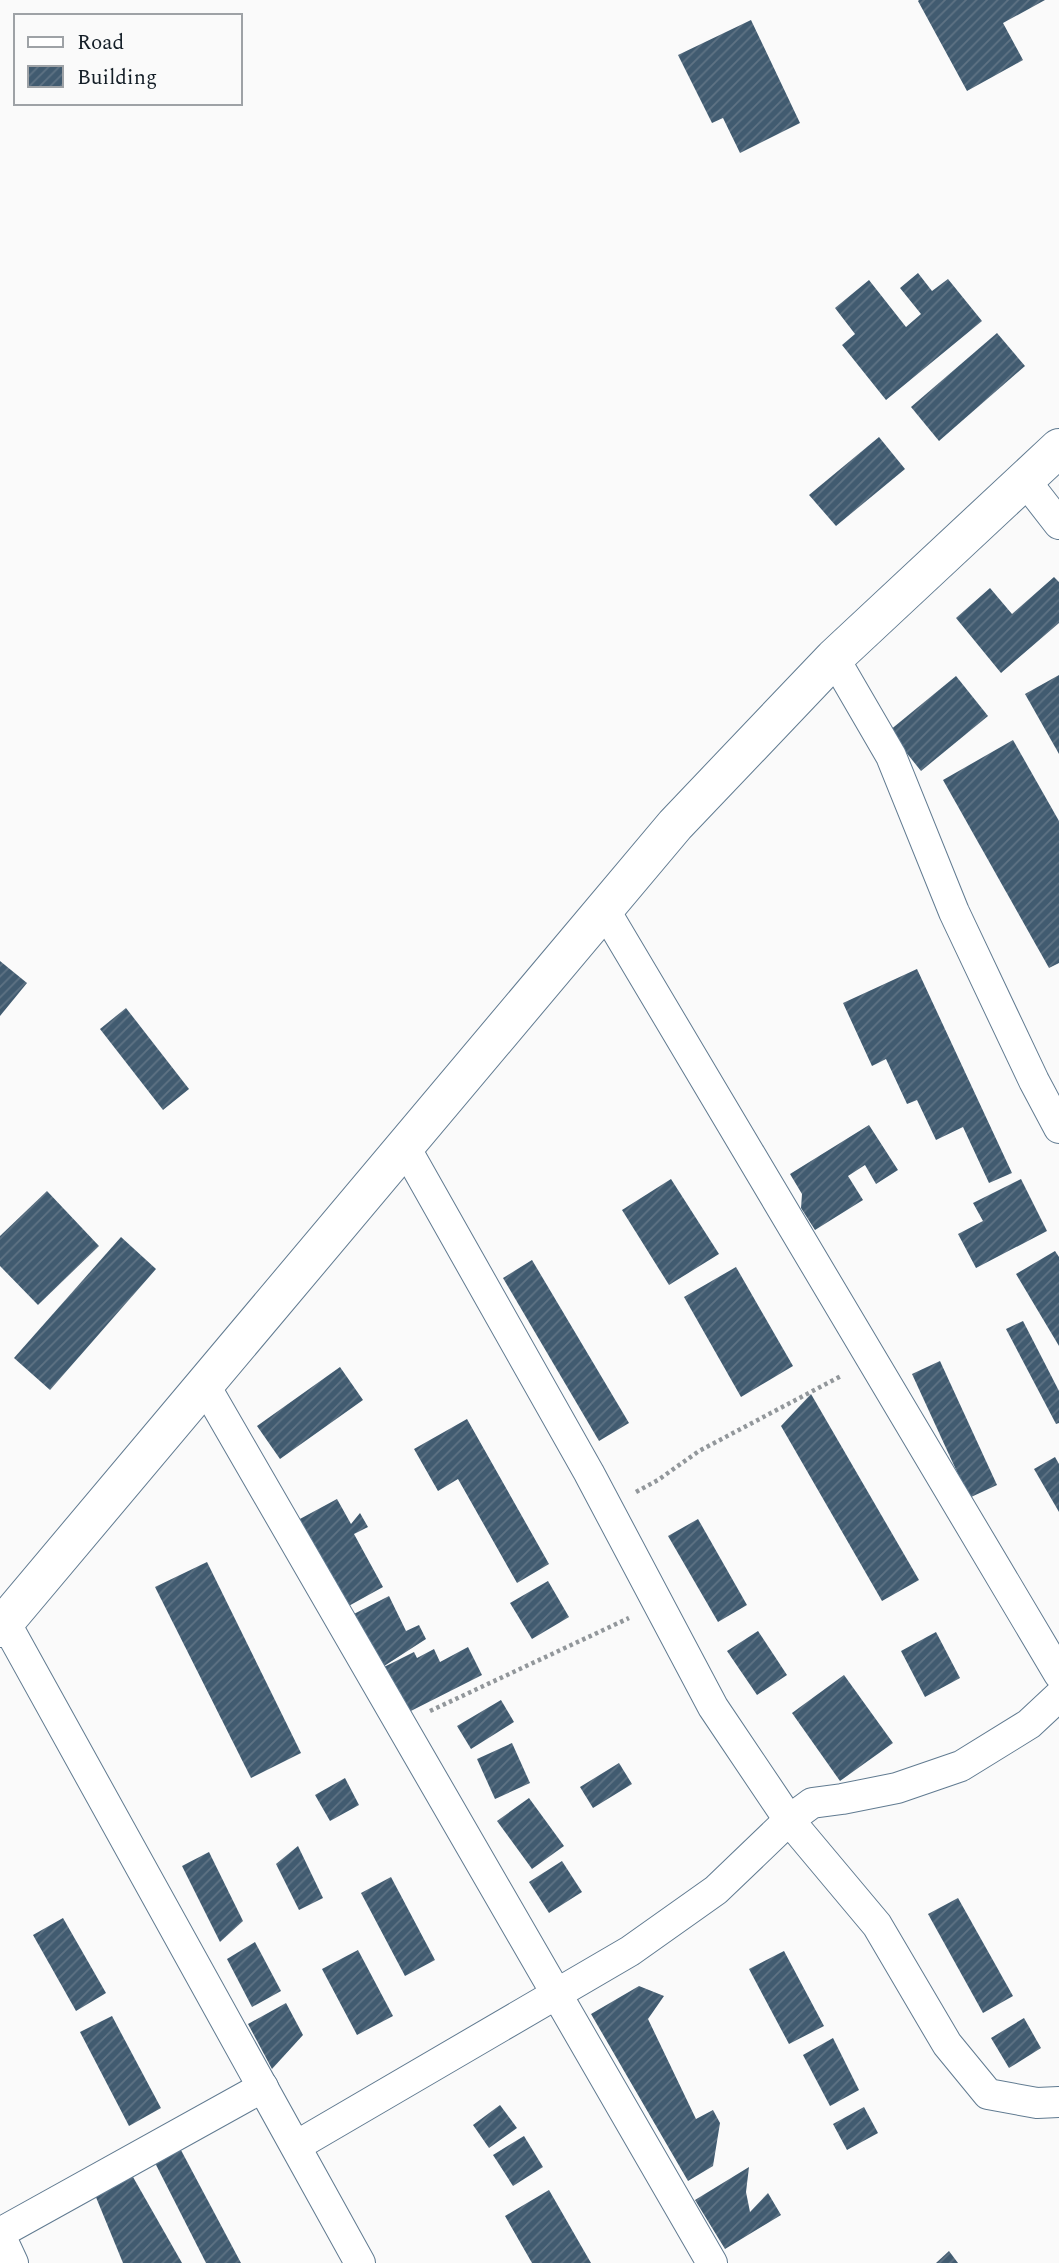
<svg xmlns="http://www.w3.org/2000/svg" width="1059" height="2263" font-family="Spectral,serif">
<defs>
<pattern id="building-hatch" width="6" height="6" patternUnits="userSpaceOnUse" patternTransform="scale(1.75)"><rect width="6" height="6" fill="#415b70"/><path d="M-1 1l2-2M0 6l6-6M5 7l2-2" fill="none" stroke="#5f7384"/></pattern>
</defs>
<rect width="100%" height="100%" fill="#fafafa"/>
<g fill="url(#building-hatch)">
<polygon points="919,0 1045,0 1003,23 1023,60 967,91 918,1"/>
<polygon points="751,20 800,123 740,153 723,118 712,123 678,55"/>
<polygon points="918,273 932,291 948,279 982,321 886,400 842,345 855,334 835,308 869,280 906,327 921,314 900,288"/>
<polygon points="997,333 1025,366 939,441 911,407"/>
<polygon points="879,437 905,469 836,526 809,495"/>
<polygon points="1054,577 1059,582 1059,623 1001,673 956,618 990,588 1012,614"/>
<polygon points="1059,675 1059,754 1025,694"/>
<polygon points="956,676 988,716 921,771 889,731"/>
<polygon points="1013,740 1059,821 1059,963 1049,968 943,780"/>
<polygon points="0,961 27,983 0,1016"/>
<polygon points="917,969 1012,1173 989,1183 963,1127 936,1140 917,1100 907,1104 886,1059 872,1066 843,1003"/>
<polygon points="126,1008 189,1089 163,1110 100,1029"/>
<polygon points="869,1125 898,1170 876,1184 865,1165 848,1176 863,1200 815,1230 801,1208 802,1194 790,1174"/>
<polygon points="671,1179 719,1254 669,1285 622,1210"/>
<polygon points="1021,1179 1047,1231 976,1268 958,1234 983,1221 973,1203"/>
<polygon points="47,1191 99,1246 38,1305 0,1266 0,1236"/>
<polygon points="121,1237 156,1269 50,1390 14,1358"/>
<polygon points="1055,1251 1059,1257 1059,1346 1016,1274"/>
<polygon points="532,1260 629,1423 599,1441 503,1278"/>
<polygon points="736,1267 793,1366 741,1397 684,1297"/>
<polygon points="1023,1321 1059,1391 1059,1423 1056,1424 1006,1329"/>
<polygon points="940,1361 997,1485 969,1498 912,1374"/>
<polygon points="340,1367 363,1400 280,1459 257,1426"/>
<polygon points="811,1394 919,1580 882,1601 781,1426"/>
<polygon points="467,1419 549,1564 517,1583 458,1479 438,1491 414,1449"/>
<polygon points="1055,1457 1059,1464 1059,1512 1034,1469"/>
<polygon points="337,1499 351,1524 360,1513 368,1527 354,1534 383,1587 345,1608 298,1520"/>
<polygon points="698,1519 747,1605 718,1622 668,1536"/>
<polygon points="207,1562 301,1753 251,1778 155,1587"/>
<polygon points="548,1581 569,1617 532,1639 510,1603"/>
<polygon points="389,1596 406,1631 419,1625 426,1639 378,1670 414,1652 417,1658 434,1649 440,1662 468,1647 482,1675 397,1718 350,1616"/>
<polygon points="758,1631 787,1675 757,1695 727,1651"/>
<polygon points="936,1632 960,1678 925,1697 901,1651"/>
<polygon points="844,1675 893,1743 840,1781 792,1713"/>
<polygon points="501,1700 514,1722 471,1749 457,1726"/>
<polygon points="512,1743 530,1783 495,1799 477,1759"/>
<polygon points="619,1763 632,1784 593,1808 580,1787"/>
<polygon points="345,1778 359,1805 330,1821 315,1795"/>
<polygon points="529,1798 564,1846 532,1869 497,1821"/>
<polygon points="298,1846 323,1898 299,1910 276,1864"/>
<polygon points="209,1852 243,1921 220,1942 182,1866"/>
<polygon points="562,1861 582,1892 549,1913 529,1882"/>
<polygon points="391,1877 435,1960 405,1976 361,1893"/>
<polygon points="958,1898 1013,1996 983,2013 928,1914"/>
<polygon points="63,1918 106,1993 76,2011 33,1935"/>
<polygon points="255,1942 281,1991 252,2007 227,1959"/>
<polygon points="358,1950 393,2016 357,2035 322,1969"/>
<polygon points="784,1951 824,2026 789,2044 749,1969"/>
<polygon points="639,1986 664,1996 648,2019 696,2119 713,2110 720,2123 713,2166 688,2181 591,2014"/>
<polygon points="286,2003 303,2035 272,2069 248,2024"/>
<polygon points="112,2016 161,2108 129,2126 80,2032"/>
<polygon points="1024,2018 1041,2048 1009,2068 991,2038"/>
<polygon points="833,2038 859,2090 830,2106 803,2055"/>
<polygon points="500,2105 517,2128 489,2148 473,2125"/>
<polygon points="864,2107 878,2133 847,2150 833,2124"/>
<polygon points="524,2136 543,2167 513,2186 493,2155"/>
<polygon points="174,2137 241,2263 206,2263 152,2157"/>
<polygon points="749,2167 746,2192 750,2212 768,2193 781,2215 725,2249 695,2200"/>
<polygon points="129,2170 182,2263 123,2263 93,2190"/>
<polygon points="549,2190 591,2263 532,2263 505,2216"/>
<polygon points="949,2251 958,2263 936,2263"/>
</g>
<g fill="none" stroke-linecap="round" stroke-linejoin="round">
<g stroke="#617b91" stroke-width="32">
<g id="street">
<polyline points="1024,479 1059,524"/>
<polyline points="834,658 891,756 954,912 1034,1081 1059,1128"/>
<polyline points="604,909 1059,1674"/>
<polyline points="405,1147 589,1473 713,1707 789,1820 877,1925 947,2044 988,2094 1037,2103 1059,2102"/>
<polyline points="204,1384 712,2263"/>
<polyline points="5,1622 360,2263"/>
<polyline points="296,2146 630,1951 716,1890 789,1820 812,1803 842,1799 897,1788 961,1766 1029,1724 1059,1696"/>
<polyline points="0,2233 263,2087"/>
<polyline points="0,2235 13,2263"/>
</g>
</g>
<g stroke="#617b91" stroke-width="40">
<polyline id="secondary" points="0,1628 675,825 834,658 1059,448"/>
</g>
<g stroke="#92979b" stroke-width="4.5" stroke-dasharray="3.5 3.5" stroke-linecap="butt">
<polyline points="636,1492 658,1480 699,1451 841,1376"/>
<polyline points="430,1711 629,1618"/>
</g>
<use href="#street" stroke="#fff" stroke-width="30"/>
<use href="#secondary" stroke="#fff" stroke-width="38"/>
</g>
<rect x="14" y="14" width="228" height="91" fill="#fafafa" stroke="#9ea2a6" stroke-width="2"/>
<rect x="28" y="37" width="35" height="10" fill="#ffffff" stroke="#9ea2a6" stroke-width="2"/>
<text x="77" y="49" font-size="21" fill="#141e27">Road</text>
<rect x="28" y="66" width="35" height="21" fill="url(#building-hatch)" stroke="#9ea2a6" stroke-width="2"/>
<text x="77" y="84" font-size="21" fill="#141e27">Building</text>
</svg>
